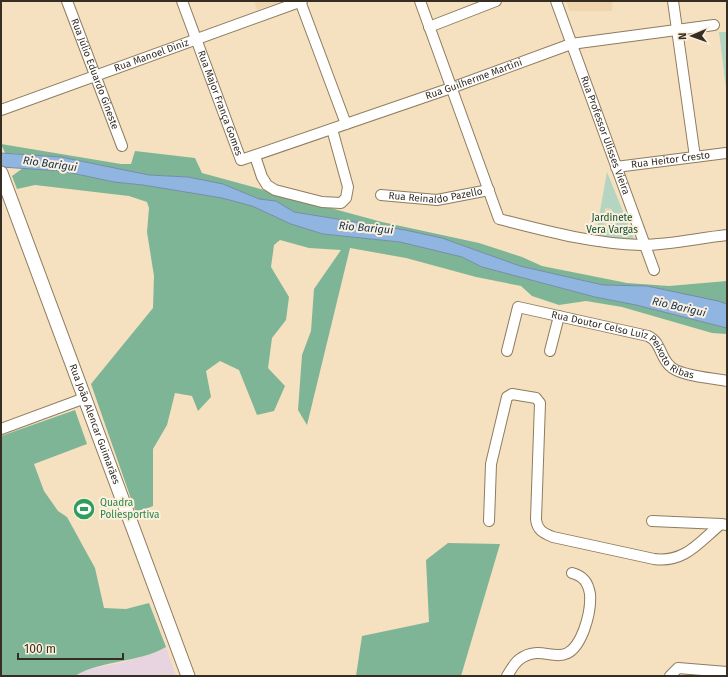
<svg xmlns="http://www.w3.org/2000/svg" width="728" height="677" font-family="'Fira Sans',sans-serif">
<rect width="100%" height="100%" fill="#f5e1c0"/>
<polygon fill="#e8d3e1" points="166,647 176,676 75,676 84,670 120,663 158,652"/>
<g fill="#efd6af">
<polygon points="254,1 283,1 257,10"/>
<polygon points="566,1 613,1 612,11 570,11"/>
</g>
<g fill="#b3d5c1">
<polygon points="719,32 727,32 727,96"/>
<polygon points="607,172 635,241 595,239"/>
<polygon points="85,501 90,516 83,518 78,503"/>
</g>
<g fill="#7eb596">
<polygon points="1,144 121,164 131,164 135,151 195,158 202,173 382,222 479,243 522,257 542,266 627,283 669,286 727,281 727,304 647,286 603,285 520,266 442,238 405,230 294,212 276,201 259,199 223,184 188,177 149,175 61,157 5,153"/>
<polygon points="23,168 62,171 114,182 143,185 222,198 252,206 291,224 323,234 400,242 462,257 482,267 595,297 636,305 727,328 727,334 712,333 622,307 586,301 559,305 532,296 521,286 476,277 406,258 350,248 307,425 298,410 302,355 311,331 314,289 341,250 309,248 280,240 274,245 271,267 289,297 286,320 272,338 268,368 285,386 274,411 257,415 239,370 220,361 206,371 211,397 198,411 192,396 175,393 167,425 153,449 153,506 136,513 91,384 153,308 154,276 147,232 149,208 147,202 129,196 35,185 17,189 12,176"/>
<path d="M75,410L87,444L34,464L44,491L58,511L67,517L95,568L104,608L126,609L149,603L166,647C139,663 100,660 75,676H1V436Z"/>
<polygon points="448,543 500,544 461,676 356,676 362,636 429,622 426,560"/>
</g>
<polygon fill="#e4dab5" points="605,208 612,209 609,229 603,228"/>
<polygon fill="#90b5e0" stroke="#758ca7" points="1,153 61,157 149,175 188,177 223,184 259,199 276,201 294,212 405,230 442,238 520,266 603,285 647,286 718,301 727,304 727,328 636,305 595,297 482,267 462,257 400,242 323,234 291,224 252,206 222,198 143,185 114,182 62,171 1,167"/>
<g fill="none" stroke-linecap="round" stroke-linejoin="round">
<g stroke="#8f7c5e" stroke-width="12">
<g id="minor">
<path id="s1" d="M67,1L122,146"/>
<path id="s2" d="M182,1L241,160L451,88L571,44L714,25"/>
<polyline points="300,1 346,124"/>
<path d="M420,1L499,219C546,231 593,244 642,245C670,245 699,238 727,235"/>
<path id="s3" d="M556,1L654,270"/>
<polyline points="673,1 695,157"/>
<polyline points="429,27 496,1"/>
<path id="s4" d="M1,110L302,1"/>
<polyline points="255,156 262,177 267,185 275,190 322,202 341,203 346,198 348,187 332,129"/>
<path id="s5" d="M616,167L726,153"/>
<path id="s6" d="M381,195L437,200L489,190"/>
<path id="s7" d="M507,351L518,307L648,336C661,342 660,357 670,366C679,376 713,378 727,381"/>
<polyline points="550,351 559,316"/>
<polyline points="1,429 85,398"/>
<path d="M489,521L491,464L507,397L512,394L536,398L540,403L536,519C537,530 543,533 553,537L654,559C685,563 699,542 721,524L727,525"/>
<polyline points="652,521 721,524"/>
<path d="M507,676C511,670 514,663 520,659C545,640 566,677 584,630C588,619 591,607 590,594C588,582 583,576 572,573"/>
<polyline points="670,676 678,668 727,672"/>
</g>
</g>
<g stroke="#8f7c5e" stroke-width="15">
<g id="major">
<path id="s8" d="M1,173L188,676"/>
</g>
</g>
<use href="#minor" stroke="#fff" stroke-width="10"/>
<use href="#major" stroke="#fff" stroke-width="13"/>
</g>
<defs>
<g id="stadium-disc" transform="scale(1.15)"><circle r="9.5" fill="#2e9e5b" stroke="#fcefdc"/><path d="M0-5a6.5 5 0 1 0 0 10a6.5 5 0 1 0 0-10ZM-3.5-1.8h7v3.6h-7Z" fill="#fff"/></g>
</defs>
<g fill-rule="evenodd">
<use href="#stadium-disc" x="84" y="509"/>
</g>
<g text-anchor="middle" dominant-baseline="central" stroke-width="4" stroke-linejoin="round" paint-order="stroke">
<g font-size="10" fill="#362e22" stroke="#fcefdc">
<text stroke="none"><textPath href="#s4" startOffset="160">Rua Manoel Diniz</textPath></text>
<text stroke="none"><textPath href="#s1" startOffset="78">Rua Júlio Eduardo Gineste</textPath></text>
<text stroke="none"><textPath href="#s2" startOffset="416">Rua Guilherme Martini</textPath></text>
<text stroke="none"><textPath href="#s2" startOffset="109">Rua Major França Gomes</textPath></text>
<text stroke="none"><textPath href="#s3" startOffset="143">Rua Professor Ulisses Vieira</textPath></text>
<text stroke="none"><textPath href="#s5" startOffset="55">Rua Heitor Cresto</textPath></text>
<text stroke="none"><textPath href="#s6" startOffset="55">Rua Reinaldo Pazello</textPath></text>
<text stroke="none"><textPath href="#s7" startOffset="161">Rua Doutor Celso Luiz Peixoto Ribas</textPath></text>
<text stroke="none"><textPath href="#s8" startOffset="268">Rua João Alencar Guimarães</textPath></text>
</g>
<g font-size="10" fill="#095033" stroke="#fcefdc">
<text x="612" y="218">Jardinete<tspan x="612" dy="12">Vera Vargas</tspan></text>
</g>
<g font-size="10" fill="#27864d" stroke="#fcefdc" text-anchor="start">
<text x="100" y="503">Quadra<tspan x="100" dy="12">Poliesportiva</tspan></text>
</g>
<g font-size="11" font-style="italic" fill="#0a3158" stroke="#fcefdc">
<text transform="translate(50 164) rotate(8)">Rio Barigui</text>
<text transform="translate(366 228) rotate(5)">Rio Barigui</text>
<text transform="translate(679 307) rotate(13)">Rio Barigui</text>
</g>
</g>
<rect width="728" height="677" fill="none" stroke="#362e22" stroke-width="4"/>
<g transform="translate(692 36) rotate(268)" stroke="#fcefdc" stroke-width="3" paint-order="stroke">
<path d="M0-3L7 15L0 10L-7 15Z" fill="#362e22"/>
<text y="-6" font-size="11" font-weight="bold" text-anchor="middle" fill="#362e22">N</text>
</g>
<path d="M18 653v6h105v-6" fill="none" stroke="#362e22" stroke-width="2"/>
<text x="24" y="653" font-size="12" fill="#362e22" stroke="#fcefdc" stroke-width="3" paint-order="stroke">100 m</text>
</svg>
